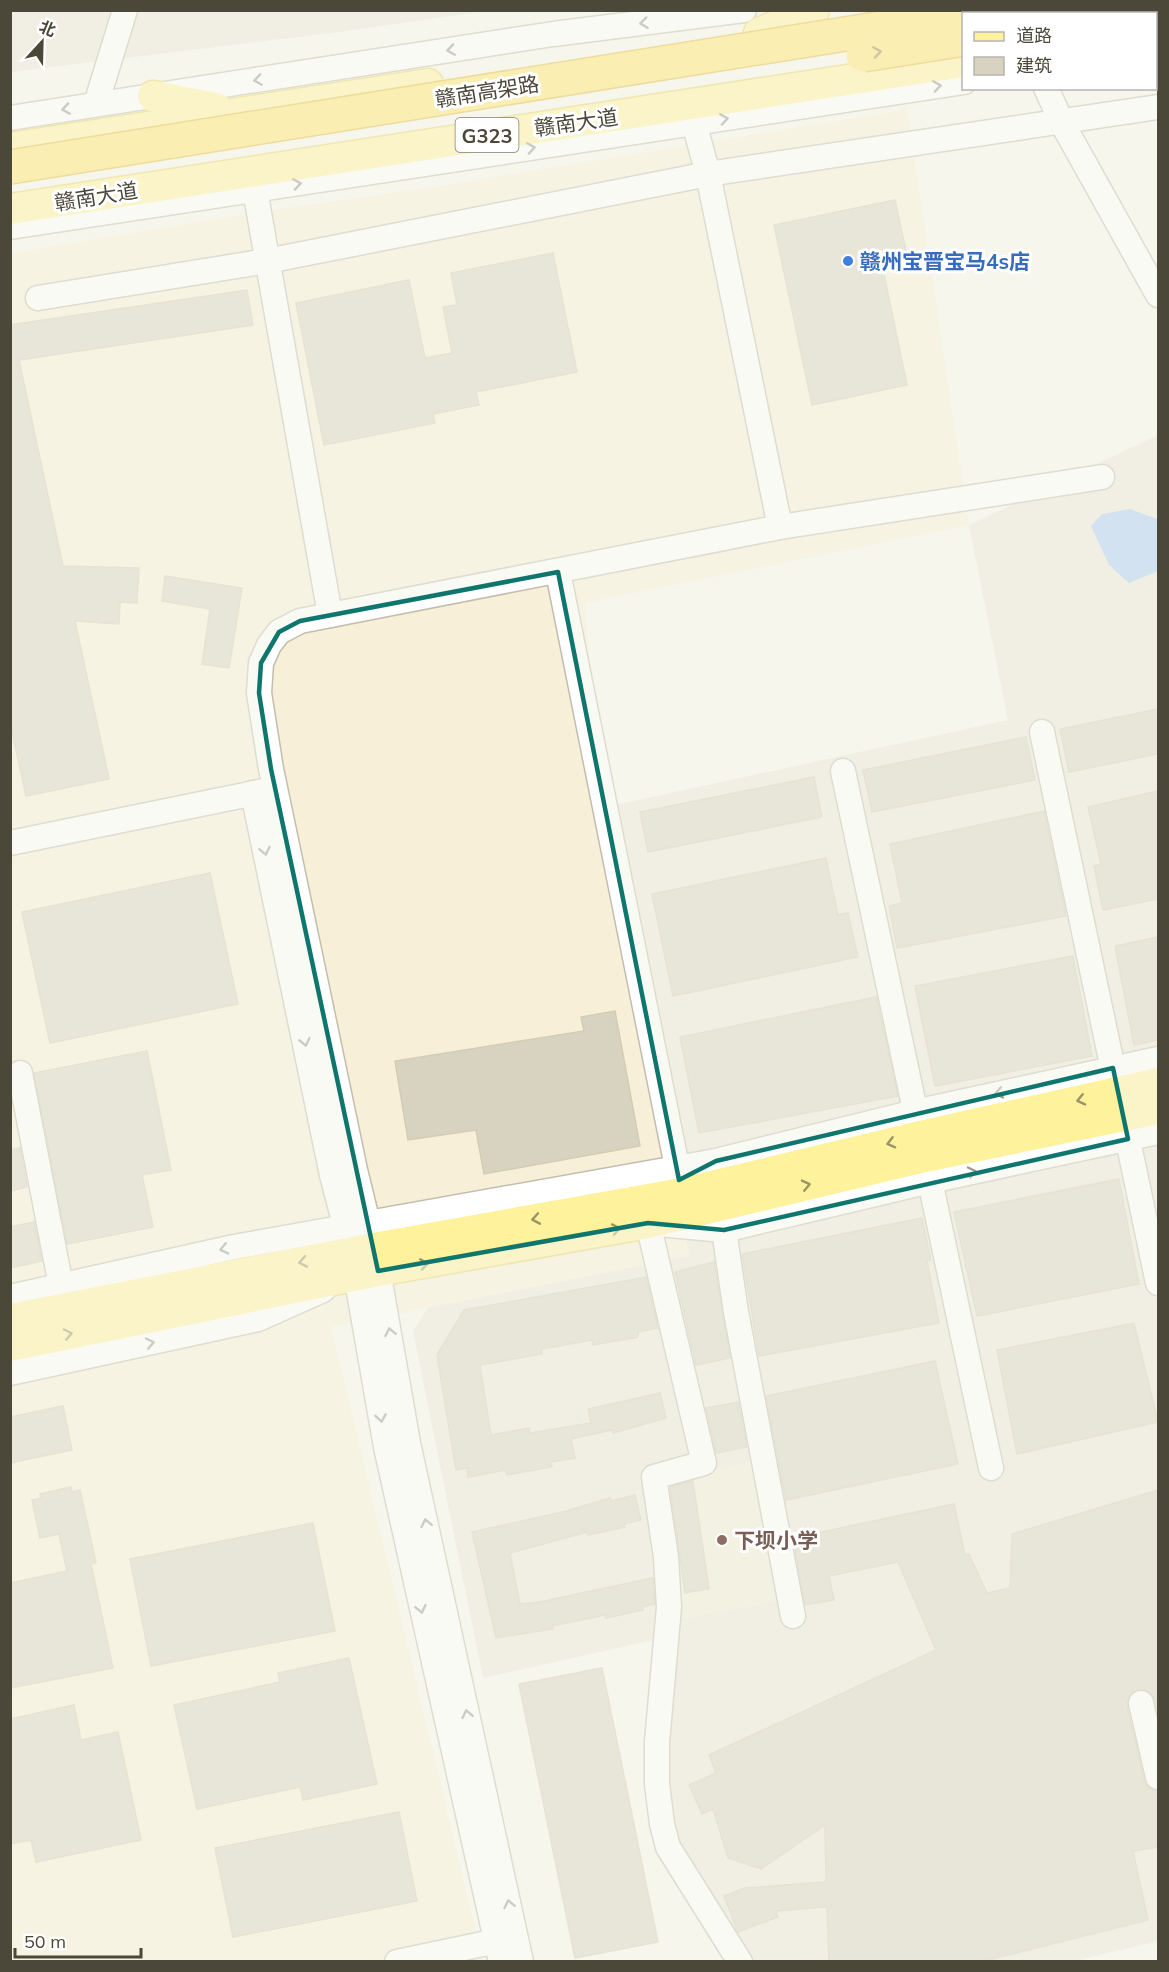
<svg xmlns="http://www.w3.org/2000/svg" width="1169" height="1972" font-family="Mulish,'Noto Sans SC',sans-serif">
<rect width="100%" height="100%" fill="#f6f5ec"/>
<g fill="#eae7da">
<polygon points="10,11 486,11 339,32 11,72"/>
<polygon points="1158,435 1158,1941 1071,1962 726,1961 659,1843 658,1639 483,1678 413,1331 429,1306 689,1256 601,808 1008,720 969,525"/>
</g>
<polygon fill="#f7efd8" points="907,109 969,525 585,603 601,808 689,1256 331,1327 483,1961 11,1962 11,253 240,215 461,183"/>
<polygon fill="#efecd6" points="758,1460 786,1600 680,1619 663,1481"/>
<polygon fill="#a8c9f3" points="1130,509 1157,519 1158,522 1158,571 1129,583 1109,565 1091,526 1102,514"/>
<g fill="#d8d3c1" stroke="#d3ccb4" stroke-width="1.5">
<polygon points="895,200 908,260 882,265 907,385 812,405 774,225"/>
<polygon points="553,253 577,372 476,392 479,405 433,414 435,423 324,445 296,303 409,280 425,358 452,353 443,307 457,305 451,273"/>
<polygon points="247,290 253,325 19,360 63,566 139,568 137,603 120,602 119,624 75,621 109,779 26,796 10,723 10,325"/>
<polygon points="165,576 242,588 229,668 202,664 210,609 162,601"/>
<polygon points="1158,709 1158,754 1069,772 1060,729"/>
<polygon points="1026,737 1035,780 872,812 863,770"/>
<polygon points="814,777 822,817 648,852 640,812"/>
<polygon points="1158,791 1158,899 1103,910 1094,866 1101,864 1088,807"/>
<polygon points="1044,811 1066,916 897,948 889,906 902,903 890,844"/>
<polygon points="826,858 838,915 848,913 858,957 673,996 652,894"/>
<polygon points="210,873 238,1004 50,1043 22,912"/>
<polygon points="1158,937 1158,1040 1134,1045 1115,946"/>
<polygon points="1073,956 1092,1056 935,1086 915,986"/>
<polygon points="876,997 898,1096 699,1133 680,1037"/>
<polygon points="615,1011 640,1146 484,1174 476,1130 408,1140 395,1061 584,1031 581,1017"/>
<polygon points="147,1051 171,1170 142,1175 153,1227 67,1244 34,1073"/>
<polygon points="20,1148 27,1187 10,1191 10,1150"/>
<polygon points="1119,1179 1139,1284 977,1316 954,1212"/>
<polygon points="922,1218 931,1260 927,1261 939,1323 759,1356 742,1254"/>
<polygon points="34,1222 42,1261 10,1268 10,1227"/>
<polygon points="714,1262 730,1358 696,1365 675,1272"/>
<polygon points="646,1277 658,1328 638,1332 638,1337 593,1345 592,1340 565,1345 541,1349 542,1354 480,1365 491,1435 529,1428 530,1433 591,1423 588,1409 660,1393 666,1418 613,1433 612,1430 571,1439 575,1458 551,1462 552,1467 507,1475 506,1470 468,1477 467,1468 456,1470 437,1355 464,1310"/>
<polygon points="1134,1323 1158,1422 1017,1454 997,1350"/>
<polygon points="935,1361 958,1464 786,1500 766,1396"/>
<polygon points="738,1402 747,1447 716,1453 706,1408"/>
<polygon points="63,1406 72,1450 10,1463 10,1417"/>
<polygon points="693,1481 709,1589 685,1593 670,1487"/>
<polygon points="71,1487 72,1492 80,1490 96,1563 91,1564 113,1668 10,1688 10,1583 67,1571 59,1534 40,1538 32,1500 41,1498 40,1494"/>
<polygon points="1158,1490 1158,1716 1155,1699 1146,1690 1132,1692 1127,1706 1144,1780 1148,1787 1158,1791 1158,1847 1133,1851 1148,1920 980,1962 829,1962 827,1907 776,1911 778,1917 738,1932 724,1896 745,1888 826,1882 825,1825 761,1869 728,1858 713,1809 702,1814 689,1785 716,1773 709,1755 936,1650 898,1562 829,1576 834,1600 805,1605 793,1538 954,1504 965,1555 969,1554 987,1593 1010,1588 1012,1534"/>
<polygon points="635,1495 641,1520 624,1524 625,1527 588,1535 587,1532 510,1553 520,1604 539,1602 653,1578 655,1604 642,1607 643,1610 606,1618 605,1615 552,1626 553,1629 496,1638 472,1532 563,1512 610,1498 611,1501"/>
<polygon points="313,1523 335,1631 151,1666 130,1559"/>
<polygon points="349,1658 377,1784 303,1800 300,1787 197,1809 174,1705 280,1682 278,1673"/>
<polygon points="602,1668 658,1942 575,1958 519,1684"/>
<polygon points="74,1705 81,1740 118,1732 141,1840 36,1862 31,1840 10,1844 10,1719"/>
<polygon points="399,1812 417,1901 233,1937 215,1848"/>
</g>
<g fill="none" stroke-linecap="round" stroke-linejoin="round">
<g stroke="#c2beae" stroke-width="27">
<g id="minor">
<polyline points="1156,52 1158,51"/>
<polyline points="1046,88 1062,123 1158,295"/>
<polyline points="96,104 125,10"/>
<polyline points="10,118 553,34 744,10"/>
<polyline points="694,123 708,174 780,527"/>
<polyline points="255,190 330,615"/>
<polyline points="10,227 964,82"/>
<polyline points="38,298 267,261 708,174 1158,107"/>
<polyline points="558,572 680,1182"/>
<polyline points="1042,732 1158,1283"/>
<polyline points="843,771 991,1468"/>
<polyline points="253,793 332,1175 352,1252 386,1447 501,1962"/>
<polyline points="10,843 269,790"/>
<polyline points="20,1073 61,1286"/>
<polyline points="703,1167 716,1161 915,1112 1158,1059"/>
<polyline points="724,1230 736,1312 793,1616"/>
<polyline points="10,1297 234,1247 716,1161"/>
<polyline points="10,1373 258,1319 323,1290"/>
<polyline points="1141,1703 1158,1777"/>
<polyline points="397,1962 497,1941"/>
<polyline points="521,1962 408,1443 374,1248 355,1170 271,769 259,693 261,663 269,645 279,632 300,621 780,527 1102,477"/>
<polyline points="740,1962 668,1847 662,1824 657,1784 657,1742 669,1607 666,1557 654,1477 704,1463 648,1223 724,1230 930,1181 1158,1132"/>
</g>
</g>
<g stroke="#e7d569" stroke-width="33">
<g id="major">
<polyline points="759,33 814,10"/>
<polyline points="1156,33 1158,32"/>
<polyline points="153,96 216,108"/>
<polyline points="10,148 428,84"/>
<polyline points="10,209 964,62"/>
<polyline points="10,1319 374,1248 682,1193 920,1136 1158,1083"/>
<polyline points="10,1346 378,1271 648,1223 925,1157 1158,1109"/>
</g>
</g>
<g stroke="#e2be3a" stroke-width="36">
<g id="highway">
<polyline points="975,14 993,10"/>
<polyline points="1125,14 1147,10"/>
</g>
</g>
<use href="#minor" stroke="#fff" stroke-width="24"/>
<use href="#major" stroke="#fff29c" stroke-width="30"/>
<use href="#highway" stroke="#ffe56e" stroke-width="33"/>
<g stroke="#e2be3a" stroke-width="36" stroke-linecap="butt">
<g id="highway-bridge">
<polyline points="863,55 964,39"/>
<polyline points="10,167 964,15"/>
</g>
</g>
<use href="#highway-bridge" stroke="#ffe56e" stroke-width="33"/>
</g>
<defs><path id="oneway-chevron" d="M-2-3.5L2.5 0L-2 3.5" fill="none" stroke-width="1.6" stroke-linecap="round" stroke-linejoin="round" transform="scale(1.5)"/></defs>
<g stroke="#9c9a92">
<use href="#oneway-chevron" transform="translate(644 23) rotate(173)"/>
<use href="#oneway-chevron" transform="translate(451 50) rotate(171)"/>
<use href="#oneway-chevron" transform="translate(258 80) rotate(171)"/>
<use href="#oneway-chevron" transform="translate(937 86) rotate(-9)"/>
<use href="#oneway-chevron" transform="translate(66 109) rotate(171)"/>
<use href="#oneway-chevron" transform="translate(724 119) rotate(-9)"/>
<use href="#oneway-chevron" transform="translate(531 148) rotate(-9)"/>
<use href="#oneway-chevron" transform="translate(297 184) rotate(-9)"/>
<use href="#oneway-chevron" transform="translate(265 851) rotate(78)"/>
<use href="#oneway-chevron" transform="translate(305 1042) rotate(78)"/>
<use href="#oneway-chevron" transform="translate(999 1093) rotate(168)"/>
<use href="#oneway-chevron" transform="translate(972 1172) rotate(-12)"/>
<use href="#oneway-chevron" transform="translate(224 1249) rotate(167)"/>
<use href="#oneway-chevron" transform="translate(390 1332) rotate(-101)"/>
<use href="#oneway-chevron" transform="translate(150 1343) rotate(-12)"/>
<use href="#oneway-chevron" transform="translate(381 1418) rotate(81)"/>
<use href="#oneway-chevron" transform="translate(426 1523) rotate(-102)"/>
<use href="#oneway-chevron" transform="translate(421 1609) rotate(78)"/>
<use href="#oneway-chevron" transform="translate(467 1714) rotate(-102)"/>
<use href="#oneway-chevron" transform="translate(509 1904) rotate(-102)"/>
</g>
<use stroke="#9c8e51" href="#oneway-chevron" transform="translate(877 52) rotate(-9)"/>
<g stroke="#9c9466">
<use href="#oneway-chevron" transform="translate(1081 1100) rotate(167)"/>
<use href="#oneway-chevron" transform="translate(891 1143) rotate(166)"/>
<use href="#oneway-chevron" transform="translate(806 1185) rotate(-13)"/>
<use href="#oneway-chevron" transform="translate(536 1219) rotate(170)"/>
<use href="#oneway-chevron" transform="translate(616 1229) rotate(-11)"/>
<use href="#oneway-chevron" transform="translate(303 1262) rotate(169)"/>
<use href="#oneway-chevron" transform="translate(424 1264) rotate(-9)"/>
<use href="#oneway-chevron" transform="translate(68 1334) rotate(-12)"/>
</g>
<path d="M0 0H1169V1972H0ZM558,572L679,1180L716,1161L1113,1068L1128,1139L724,1230L648,1223L378,1271L271,769L259,693L261,663L279,632L300,621Z" fill="#f6f5ec" fill-opacity=".55" fill-rule="evenodd"/>
<path fill="none" stroke="#0f766e" stroke-width="4.5" stroke-linejoin="round" d="M558,572L679,1180L716,1161L1113,1068L1128,1139L724,1230L648,1223L378,1271L271,769L259,693L261,663L279,632L300,621Z"/>
<circle fill="#3f7fe0" stroke="#fff" stroke-width="2" cx="848" cy="261" r="6"/>
<circle fill="#8d6e63" stroke="#fff" stroke-width="2" cx="722" cy="1540" r="6"/>
<g text-anchor="middle" dominant-baseline="central" stroke-width="6" stroke-linejoin="round" paint-order="stroke">
<rect fill="#fff" stroke="#817e74" stroke-width="1.5" x="455.5" y="118" width="63" height="34" rx="4.5"/>
<g font-size="20" font-weight="bold" fill="#4b4739">
<text x="487" y="135">G323</text>
</g>
<g font-size="21" fill="#4b4739" stroke="#fff">
<text transform="translate(487 91) rotate(-9)">赣南高架路</text>
<text transform="translate(576 122) rotate(-8)">赣南大道</text>
<text transform="translate(96 196) rotate(-9)">赣南大道</text>
</g>
<g font-size="21" font-weight="bold" fill="#366cbe" stroke="#fff" text-anchor="start">
<text x="860" y="261">赣州宝晋宝马4s店</text>
</g>
<g font-size="21" font-weight="bold" fill="#785e54" stroke="#fff" text-anchor="start">
<text x="734" y="1540">下坝小学</text>
</g>
</g>
<rect width="1169" height="1972" fill="none" stroke="#4b4739" stroke-width="24"/>
<rect x="962" y="12" width="195" height="78" fill="#ffffff" stroke="#b7b5b0" stroke-width="1.5"/>
<rect x="974" y="32" width="30" height="9" fill="#fff29c" stroke="#b7b5b0" stroke-width="1.5"/>
<text x="1016" y="42" font-size="18" fill="#4b4739">道路</text>
<rect x="974" y="57" width="30" height="18" fill="#d8d3c1" stroke="#b7b5b0" stroke-width="1.5"/>
<text x="1016" y="72" font-size="18" fill="#4b4739">建筑</text>
<g transform="translate(42 42) rotate(22)" stroke="#ffffff" stroke-width="4.5" paint-order="stroke">
<path d="M0-4.5L10 22L0 15L-10 22Z" fill="#4b4739"/>
<text y="-9" font-size="16" font-weight="bold" text-anchor="middle" fill="#4b4739">北</text>
</g>
<path d="M15 1948v9h126v-9" fill="none" stroke="#4b4739" stroke-width="3"/>
<text x="24" y="1948" font-size="18" fill="#4b4739" stroke="#ffffff" stroke-width="4.5" paint-order="stroke">50 m</text>
</svg>
